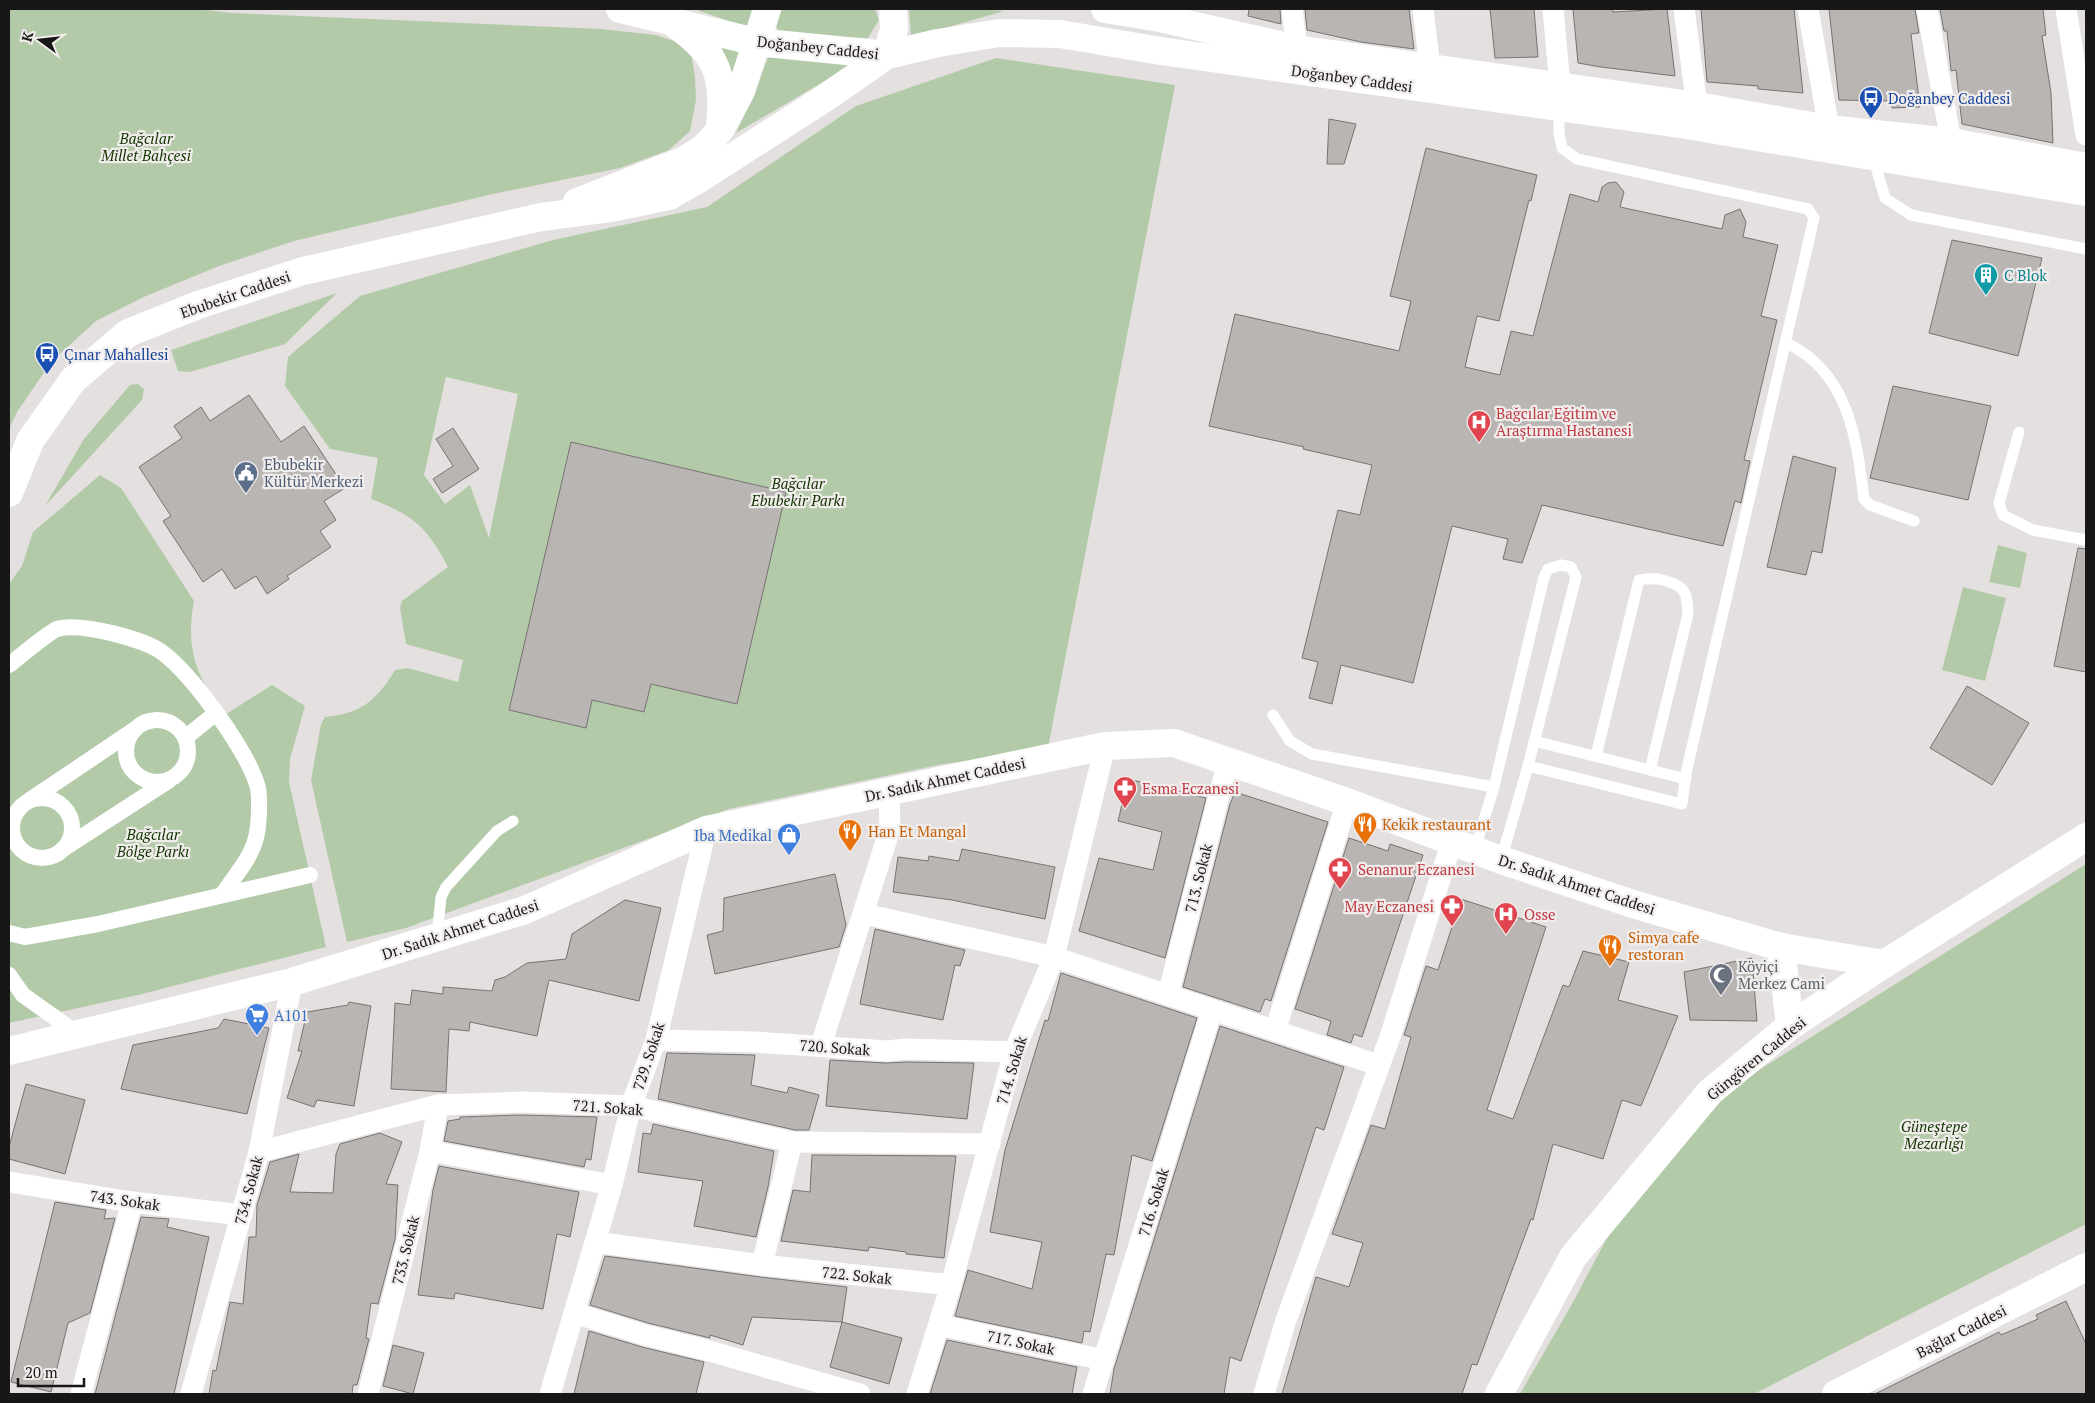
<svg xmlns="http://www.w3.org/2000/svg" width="2095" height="1403" font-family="'PT Serif',serif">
<rect width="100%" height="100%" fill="#e4e0df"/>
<g fill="#b3caa9" fill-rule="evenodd">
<polygon points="9,9 198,9 231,13 601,29 656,35 674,41 691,52 695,77 696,100 690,131 669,150 620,168 493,194 294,241 219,266 146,296 96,321 52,361 17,412 9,429"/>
<polygon points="694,9 754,9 749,28"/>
<polygon points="780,9 875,9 879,20 868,38 780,34 776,26"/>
<polygon points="909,9 982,9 1004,11 911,38"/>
<polygon points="721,45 742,50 733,79"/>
<polygon points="768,57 852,65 736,133 755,93"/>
<path d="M996,58L1175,85L1048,748L938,765L729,809L406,928L347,942L311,780L321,724L325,717C361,714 377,700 395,670L408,668L458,682L463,660L406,644L400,608L402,601L448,567C428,528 412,514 371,499L378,458L330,449L285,386L288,357L360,296L553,240L707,207L856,106ZM446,377L518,394L489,538L470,485L445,504L424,475Z"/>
<polygon points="337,293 285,344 190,372 178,371 171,350"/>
<polygon points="138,384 144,389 142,400 45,506 84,439 130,385"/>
<path d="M100,475L121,488L194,601C185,651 197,674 223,716L272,685L305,706L290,759L289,782L326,947L138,995L9,1023V584L22,566L33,532Z"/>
<polygon points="1998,545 2027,553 2020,588 1989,582"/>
<polygon points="1963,587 2006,598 1985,681 1942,670"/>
<polygon points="2086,864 2086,1224 1754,1394 1520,1394 1572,1304 1624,1206 1697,1109"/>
</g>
<g fill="#b8b5b3" stroke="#777372">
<polygon points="1249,9 1280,9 1281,24 1248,16"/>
<polygon points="1305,9 1409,9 1414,49 1361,42 1307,30"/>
<polygon points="1490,9 1534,9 1538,57 1495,58"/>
<polygon points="1573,9 1612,9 1613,12 1667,9 1675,76 1601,67 1578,63"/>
<polygon points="1701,9 1794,9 1803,93 1758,89 1758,86 1707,82"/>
<polygon points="1829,9 1915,9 1919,33 1911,34 1920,107 1892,108 1891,101 1839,100"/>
<polygon points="1940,9 2043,9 2046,35 2042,36 2051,93 2053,143 1962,124 1956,70 1951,71 1947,31 1944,31"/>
<polygon points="1329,119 1356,124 1344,164 1327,164"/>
<polygon points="1426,148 1537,175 1531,201 1529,200 1499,321 1477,316 1465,367 1500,375 1511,331 1533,336 1570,194 1598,202 1602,187 1608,183 1616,182 1624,192 1620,207 1722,229 1725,215 1740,209 1746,222 1743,237 1778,245 1761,316 1777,320 1744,460 1750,461 1741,503 1735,501 1723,546 1542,505 1522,563 1503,559 1508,539 1452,526 1413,683 1341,665 1332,704 1309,698 1318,662 1302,658 1338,510 1360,515 1372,465 1303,449 1304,447 1209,426 1235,314 1399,351 1411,301 1390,296"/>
<polygon points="1952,240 2042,258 2018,356 1929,333"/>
<polygon points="1893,386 1991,406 1968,500 1870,478"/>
<polygon points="249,395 281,442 304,426 345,488 324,501 336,520 320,531 331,547 287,576 289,579 267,594 256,576 235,589 222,569 203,582 163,521 171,516 139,467 182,438 174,426 201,407 210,421"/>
<polygon points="453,428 479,469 442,493 433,479 453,466 436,439"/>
<polygon points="571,442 786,492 737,704 651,684 644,712 592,700 586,728 509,710"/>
<polygon points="1793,456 1836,468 1822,553 1812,551 1806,575 1767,567"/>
<polygon points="2078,548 2086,549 2086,672 2054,666"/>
<polygon points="1967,686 2029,723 1992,785 1930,748"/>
<polygon points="1128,779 1206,798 1165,958 1079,931 1099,858 1153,870 1162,832 1118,821"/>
<polygon points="1235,792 1328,822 1271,1001 1265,999 1260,1012 1183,987 1230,804"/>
<polygon points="1349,838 1388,851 1390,844 1423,855 1362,1037 1354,1034 1351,1043 1327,1035 1331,1021 1295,1009"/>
<polygon points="962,849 1055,867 1045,919 952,900 893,892 898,857 928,861 929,856 959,861"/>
<polygon points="835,874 846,925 839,947 715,974 707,935 723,931 724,898"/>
<polygon points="1461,899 1546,927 1487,1110 1513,1119 1563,985 1569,987 1583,951 1629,962 1618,1000 1678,1016 1641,1106 1622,1100 1603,1159 1553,1144 1533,1220 1531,1219 1477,1365 1472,1364 1462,1394 1282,1394 1316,1277 1349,1287 1363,1243 1332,1234 1371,1125 1385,1129 1411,1037 1404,1035 1426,966 1438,970"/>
<polygon points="625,900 661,908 639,1001 549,980 537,1036 470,1022 469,1031 449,1029 446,1092 391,1089 395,1003 410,1005 412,990 443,994 443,987 492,991 495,980 505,977 527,963 566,959 572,934"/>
<polygon points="875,929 965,950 960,966 955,965 943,1020 860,1004"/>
<polygon points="1752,958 1757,1021 1690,1020 1684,972"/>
<polygon points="1061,973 1197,1018 1152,1161 1132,1155 1114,1255 1106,1254 1090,1332 1084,1331 1082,1343 955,1316 968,1270 1032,1289 1042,1242 990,1232 1005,1150 1045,1020 1048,1021"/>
<polygon points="349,1002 371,1006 354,1106 317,1100 314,1107 287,1098 302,1051 298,1051 307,1012 348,1005"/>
<polygon points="224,1019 269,1028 247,1114 121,1089 133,1045 218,1028"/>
<polygon points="1220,1026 1344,1067 1324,1130 1316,1127 1241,1361 1230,1357 1224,1394 1110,1394 1114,1369"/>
<polygon points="667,1053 755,1055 751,1085 787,1093 789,1087 819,1095 809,1130 795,1130 658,1099"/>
<polygon points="830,1060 886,1063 906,1062 974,1063 967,1119 826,1106"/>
<polygon points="26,1084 85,1100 65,1174 9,1159 9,1147"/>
<polygon points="521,1115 597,1117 591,1160 586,1159 584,1167 444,1141 448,1121 460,1119 460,1117"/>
<polygon points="653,1124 774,1151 768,1187 756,1237 694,1226 703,1181 638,1172 643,1133 651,1134"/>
<polygon points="380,1133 402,1142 386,1184 398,1185 395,1239 378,1304 371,1303 366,1338 369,1339 357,1385 353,1385 352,1394 209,1394 213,1370 216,1371 230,1302 243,1304 249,1237 256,1237 257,1205 270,1162 299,1154 290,1192 333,1193 336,1154 340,1144"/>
<polygon points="812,1155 956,1156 944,1258 906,1254 906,1252 869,1247 868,1251 781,1241 793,1190 810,1192"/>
<polygon points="439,1166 579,1192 570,1237 557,1234 543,1309 455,1293 454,1299 418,1295 433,1190"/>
<polygon points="55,1202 106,1210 104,1219 115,1218 90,1313 68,1323 51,1392 11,1382"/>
<polygon points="141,1217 169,1219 167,1227 209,1237 174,1394 95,1394"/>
<polygon points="605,1256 760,1277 847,1287 842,1322 752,1317 743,1345 710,1335 710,1338 648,1323 590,1305"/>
<polygon points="2066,1301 2086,1344 2086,1394 1875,1394 1999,1332 2001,1335 2038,1319 2036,1315"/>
<polygon points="842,1322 902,1338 889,1384 830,1367"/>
<polygon points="589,1331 642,1347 704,1362 696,1394 574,1394"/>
<polygon points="947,1340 1077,1367 1072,1394 930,1394"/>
<polygon points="393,1345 424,1353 413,1394 383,1386"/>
</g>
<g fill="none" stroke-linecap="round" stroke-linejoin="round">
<g stroke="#fff" stroke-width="11">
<polyline points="1873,157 1885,198 1911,215 2086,249"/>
<path d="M1786,343C1848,371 1857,439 1864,499L1870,505L1914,521"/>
<polyline points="2019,432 1999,503 2003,515 2033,530 2086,540"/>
<polyline points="1273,715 1290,741 1312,754 1494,787"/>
<polyline points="1534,741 1686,779"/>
<path d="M1596,756L1639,580C1648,578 1654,578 1663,580C1685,586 1687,591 1688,614L1650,770"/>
<polyline points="1528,766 1682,804 1686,773 1814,218 1808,209 1577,159 1562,148 1559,133 1559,106"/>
<polyline points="1475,849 1494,787 1544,577 1548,569 1561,565 1571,567 1576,577 1528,766 1501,860"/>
<polyline points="437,936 441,897 446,887 497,831 513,821"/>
</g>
<g stroke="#fff" stroke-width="16">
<path d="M9,665C18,658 49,632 57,629C80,622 145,639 163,653C193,676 248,751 258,788C260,798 259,823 257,833C253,857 235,875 222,895"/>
<circle cx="157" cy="751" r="31"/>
<polyline points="185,738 216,713"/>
<circle cx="42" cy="828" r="30"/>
<polyline points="30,800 134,730"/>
<polyline points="63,849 168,781"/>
<polyline points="9,933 25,937 98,924 310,875"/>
<polyline points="9,975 23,995 78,1034"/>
</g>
<g stroke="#fff" stroke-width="21">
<polyline points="1292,9 1297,49"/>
<polyline points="1423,9 1430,69"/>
<polyline points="1553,9 1560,86"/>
<polyline points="1684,9 1697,106"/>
<polyline points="1808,9 1829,129"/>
<polyline points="1927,9 1951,142"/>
<polyline points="2066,9 2086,135"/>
<polyline points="869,915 1054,957 1378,1065"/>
<polyline points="1168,995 1228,761"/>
<polyline points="1275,1031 1347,802"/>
<polyline points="656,1040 755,1042 887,1051 906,1049 1014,1052"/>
<polyline points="821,1045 890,829 889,791"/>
<polyline points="430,1151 612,1185"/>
<polyline points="259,1152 438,1105 521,1102 631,1106 792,1142 990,1144"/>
<polyline points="9,1182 132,1202 242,1215"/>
<polyline points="595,1242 762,1265 951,1285"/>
<polyline points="762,1265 792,1142"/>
<polyline points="574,1313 645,1335 706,1350 860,1394"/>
<polyline points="939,1325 1104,1360"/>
<polyline points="81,1394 132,1202"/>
<polyline points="191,1394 259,1152 292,982"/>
<polyline points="368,1394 430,1151 438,1105"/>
<polyline points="550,1394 612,1185 631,1106 656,1040 706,830"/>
<polyline points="917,1394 951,1285 1014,1052 1054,957 1105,746"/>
<polyline points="1093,1394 1212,1010"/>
<polyline points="1264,1394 1285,1323 1391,1034 1452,841"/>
</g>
<g stroke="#fff" stroke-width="28">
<polyline points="1781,947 1790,1026"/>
<polyline points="9,1051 292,982 525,910 706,830 1105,746 1174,743 1347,802 1501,860 1636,905 1781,947 1884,964"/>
<polyline points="1499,1394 1573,1257 1710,1092 1790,1026 1884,964 2086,837"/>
<polyline points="1836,1394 2086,1267"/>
</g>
<g stroke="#fff" stroke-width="28">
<polyline points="620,9 756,42 887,55 938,43 999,33 1060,34 1161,51 1680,124 2086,192"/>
<polyline points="1105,9 1160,18 1297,49 1697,106 1829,129 1951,142 2086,167"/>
<path d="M675,24C717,54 725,74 720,125"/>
<polyline points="577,202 685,160 705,147 720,130 741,91 767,9"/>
<polyline points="9,493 30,441 73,380 128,333 198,305 303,271 541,217 611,208 669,196 702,177 825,98 887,55 894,29 893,9"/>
</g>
</g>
<defs>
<g id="bus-pin" transform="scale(1.25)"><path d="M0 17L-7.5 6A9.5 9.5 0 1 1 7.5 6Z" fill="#1a4fb4" stroke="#f1edec"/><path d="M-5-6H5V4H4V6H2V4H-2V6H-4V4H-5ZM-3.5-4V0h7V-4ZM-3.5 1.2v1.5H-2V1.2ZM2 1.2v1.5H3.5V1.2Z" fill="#fff"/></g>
<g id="building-pin" transform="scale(1.25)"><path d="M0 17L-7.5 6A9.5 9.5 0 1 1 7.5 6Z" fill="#0f9aa8" stroke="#f1edec"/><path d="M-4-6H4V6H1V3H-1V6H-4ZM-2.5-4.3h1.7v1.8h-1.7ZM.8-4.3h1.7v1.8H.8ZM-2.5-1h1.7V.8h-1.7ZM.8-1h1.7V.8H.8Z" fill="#fff"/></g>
<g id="hospital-pin" transform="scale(1.25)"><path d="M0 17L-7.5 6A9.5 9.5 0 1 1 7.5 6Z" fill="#e0444e" stroke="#f1edec"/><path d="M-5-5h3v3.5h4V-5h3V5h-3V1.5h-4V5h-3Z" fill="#fff"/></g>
<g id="civic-pin" transform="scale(1.25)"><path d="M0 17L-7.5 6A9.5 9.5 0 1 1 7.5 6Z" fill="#5c6f8a" stroke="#f1edec"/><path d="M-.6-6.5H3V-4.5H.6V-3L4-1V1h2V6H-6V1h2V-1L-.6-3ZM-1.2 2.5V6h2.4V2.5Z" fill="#fff"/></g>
<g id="pharmacy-pin" transform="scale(1.25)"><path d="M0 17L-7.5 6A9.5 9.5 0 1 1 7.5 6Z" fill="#e0444e" stroke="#f1edec"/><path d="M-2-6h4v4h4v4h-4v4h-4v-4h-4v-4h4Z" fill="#fff"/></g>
<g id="restaurant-pin" transform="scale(1.25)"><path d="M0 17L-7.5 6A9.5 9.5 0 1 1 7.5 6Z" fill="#e8710a" stroke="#f1edec"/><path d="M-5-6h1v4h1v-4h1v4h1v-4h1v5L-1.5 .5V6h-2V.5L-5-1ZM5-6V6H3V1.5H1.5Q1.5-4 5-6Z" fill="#fff"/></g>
<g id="shop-pin" transform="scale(1.25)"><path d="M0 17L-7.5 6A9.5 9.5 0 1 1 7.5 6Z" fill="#3f7fe0" stroke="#f1edec"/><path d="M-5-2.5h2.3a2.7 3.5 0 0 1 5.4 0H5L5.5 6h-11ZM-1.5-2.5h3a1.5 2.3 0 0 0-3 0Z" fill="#fff"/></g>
<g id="mosque-pin" transform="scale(1.25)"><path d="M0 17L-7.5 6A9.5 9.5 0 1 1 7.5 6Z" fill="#6b7280" stroke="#f1edec"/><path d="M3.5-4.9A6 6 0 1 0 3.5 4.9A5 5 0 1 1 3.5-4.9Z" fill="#fff"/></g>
<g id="supermarket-pin" transform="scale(1.25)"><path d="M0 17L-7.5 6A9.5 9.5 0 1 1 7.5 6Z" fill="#3f7fe0" stroke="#f1edec"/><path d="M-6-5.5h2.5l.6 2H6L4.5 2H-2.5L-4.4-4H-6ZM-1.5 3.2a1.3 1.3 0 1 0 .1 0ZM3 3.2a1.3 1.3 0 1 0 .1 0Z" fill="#fff"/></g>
</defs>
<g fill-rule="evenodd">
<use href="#bus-pin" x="1871" y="98"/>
<use href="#building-pin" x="1986" y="275"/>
<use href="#bus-pin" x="47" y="354"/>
<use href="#hospital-pin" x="1479" y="422"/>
<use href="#civic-pin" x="246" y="473"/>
<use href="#pharmacy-pin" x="1125" y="788"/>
<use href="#restaurant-pin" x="1365" y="824"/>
<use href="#restaurant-pin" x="850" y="831"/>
<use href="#shop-pin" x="789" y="835"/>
<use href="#pharmacy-pin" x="1340" y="869"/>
<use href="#pharmacy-pin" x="1452" y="906"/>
<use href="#hospital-pin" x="1506" y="914"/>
<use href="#restaurant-pin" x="1610" y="946"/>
<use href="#mosque-pin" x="1721" y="975"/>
<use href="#supermarket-pin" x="257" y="1015"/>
</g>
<g text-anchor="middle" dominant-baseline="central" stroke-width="4.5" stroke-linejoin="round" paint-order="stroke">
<g font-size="15" fill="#181717" stroke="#f1edec">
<text transform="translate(818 47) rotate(6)">Doğanbey Caddesi</text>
<text transform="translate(1352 78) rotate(8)">Doğanbey Caddesi</text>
<text transform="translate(235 294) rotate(-19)">Ebubekir Caddesi</text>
<text transform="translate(945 779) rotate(-12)">Dr. Sadık Ahmet Caddesi</text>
<text transform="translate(1198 878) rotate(-76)">713. Sokak</text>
<text transform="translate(1577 884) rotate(18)">Dr. Sadık Ahmet Caddesi</text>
<text transform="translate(460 929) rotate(-18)">Dr. Sadık Ahmet Caddesi</text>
<text transform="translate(835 1047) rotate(4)">720. Sokak</text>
<text transform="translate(648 1056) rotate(-72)">729. Sokak</text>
<text transform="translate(1756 1058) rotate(-39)">Güngören Caddesi</text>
<text transform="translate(1011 1070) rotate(-73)">714. Sokak</text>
<text transform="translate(608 1107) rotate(4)">721. Sokak</text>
<text transform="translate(248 1190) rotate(-75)">734. Sokak</text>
<text transform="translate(125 1200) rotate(8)">743. Sokak</text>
<text transform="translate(1153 1202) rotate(-73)">716. Sokak</text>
<text transform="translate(405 1250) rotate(-76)">733. Sokak</text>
<text transform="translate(857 1275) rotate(6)">722. Sokak</text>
<text transform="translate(1961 1331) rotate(-27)">Bağlar Caddesi</text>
<text transform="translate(1021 1342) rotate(12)">717. Sokak</text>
</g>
<g font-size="15" fill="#164399" stroke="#f1edec" text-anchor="start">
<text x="1888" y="98">Doğanbey Caddesi</text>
<text x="64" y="354">Çınar Mahallesi</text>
</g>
<g font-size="15" font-style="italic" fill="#123600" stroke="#f1edec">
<text x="146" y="138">Bağcılar<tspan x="146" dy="17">Millet Bahçesi</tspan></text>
<text x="798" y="483">Bağcılar<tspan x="798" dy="17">Ebubekir Parkı</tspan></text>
<text x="153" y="834">Bağcılar<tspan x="153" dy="17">Bölge Parkı</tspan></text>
<text x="1934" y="1126">Güneştepe<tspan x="1934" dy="17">Mezarlığı</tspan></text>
</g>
<g font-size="15" fill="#0d838f" stroke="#f1edec" text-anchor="start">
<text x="2004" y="275">C Blok</text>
</g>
<g font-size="15" fill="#be3a42" stroke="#f1edec" text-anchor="start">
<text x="1496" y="413">Bağcılar Eğitim ve<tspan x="1496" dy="17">Araştırma Hastanesi</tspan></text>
<text x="1142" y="788">Esma Eczanesi</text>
<text x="1358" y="869">Senanur Eczanesi</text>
<text x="1434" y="906" text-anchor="end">May Eczanesi</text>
<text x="1524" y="914">Osse</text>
</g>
<g font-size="15" fill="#4e5e75" stroke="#f1edec" text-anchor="start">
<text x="264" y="464">Ebubekir<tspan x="264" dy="17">Kültür Merkezi</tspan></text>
</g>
<g font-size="15" fill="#c56008" stroke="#f1edec" text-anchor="start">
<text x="1382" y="824">Kekik restaurant</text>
<text x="868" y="831">Han Et Mangal</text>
<text x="1628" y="937">Simya cafe<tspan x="1628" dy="17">restoran</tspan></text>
</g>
<g font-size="15" fill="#366cbe" stroke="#f1edec" text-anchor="end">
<text x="772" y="835">Iba Medikal</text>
<text x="274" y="1015" text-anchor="start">A101</text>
</g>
<g font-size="15" fill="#5b616d" stroke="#f1edec" text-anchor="start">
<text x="1738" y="966">Köyiçi<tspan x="1738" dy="17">Merkez Cami</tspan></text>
</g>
</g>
<rect width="2095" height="1403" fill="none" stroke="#181717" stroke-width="20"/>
<g transform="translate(40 40) rotate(285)" stroke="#f1edec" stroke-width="4" paint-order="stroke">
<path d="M0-4L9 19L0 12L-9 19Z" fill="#181717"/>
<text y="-8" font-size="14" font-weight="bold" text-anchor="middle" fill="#181717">K</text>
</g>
<path d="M18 1378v8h66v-8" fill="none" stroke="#181717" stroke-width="2.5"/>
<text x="25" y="1378" font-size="15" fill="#181717" stroke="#f1edec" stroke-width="4" paint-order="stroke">20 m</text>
</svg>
